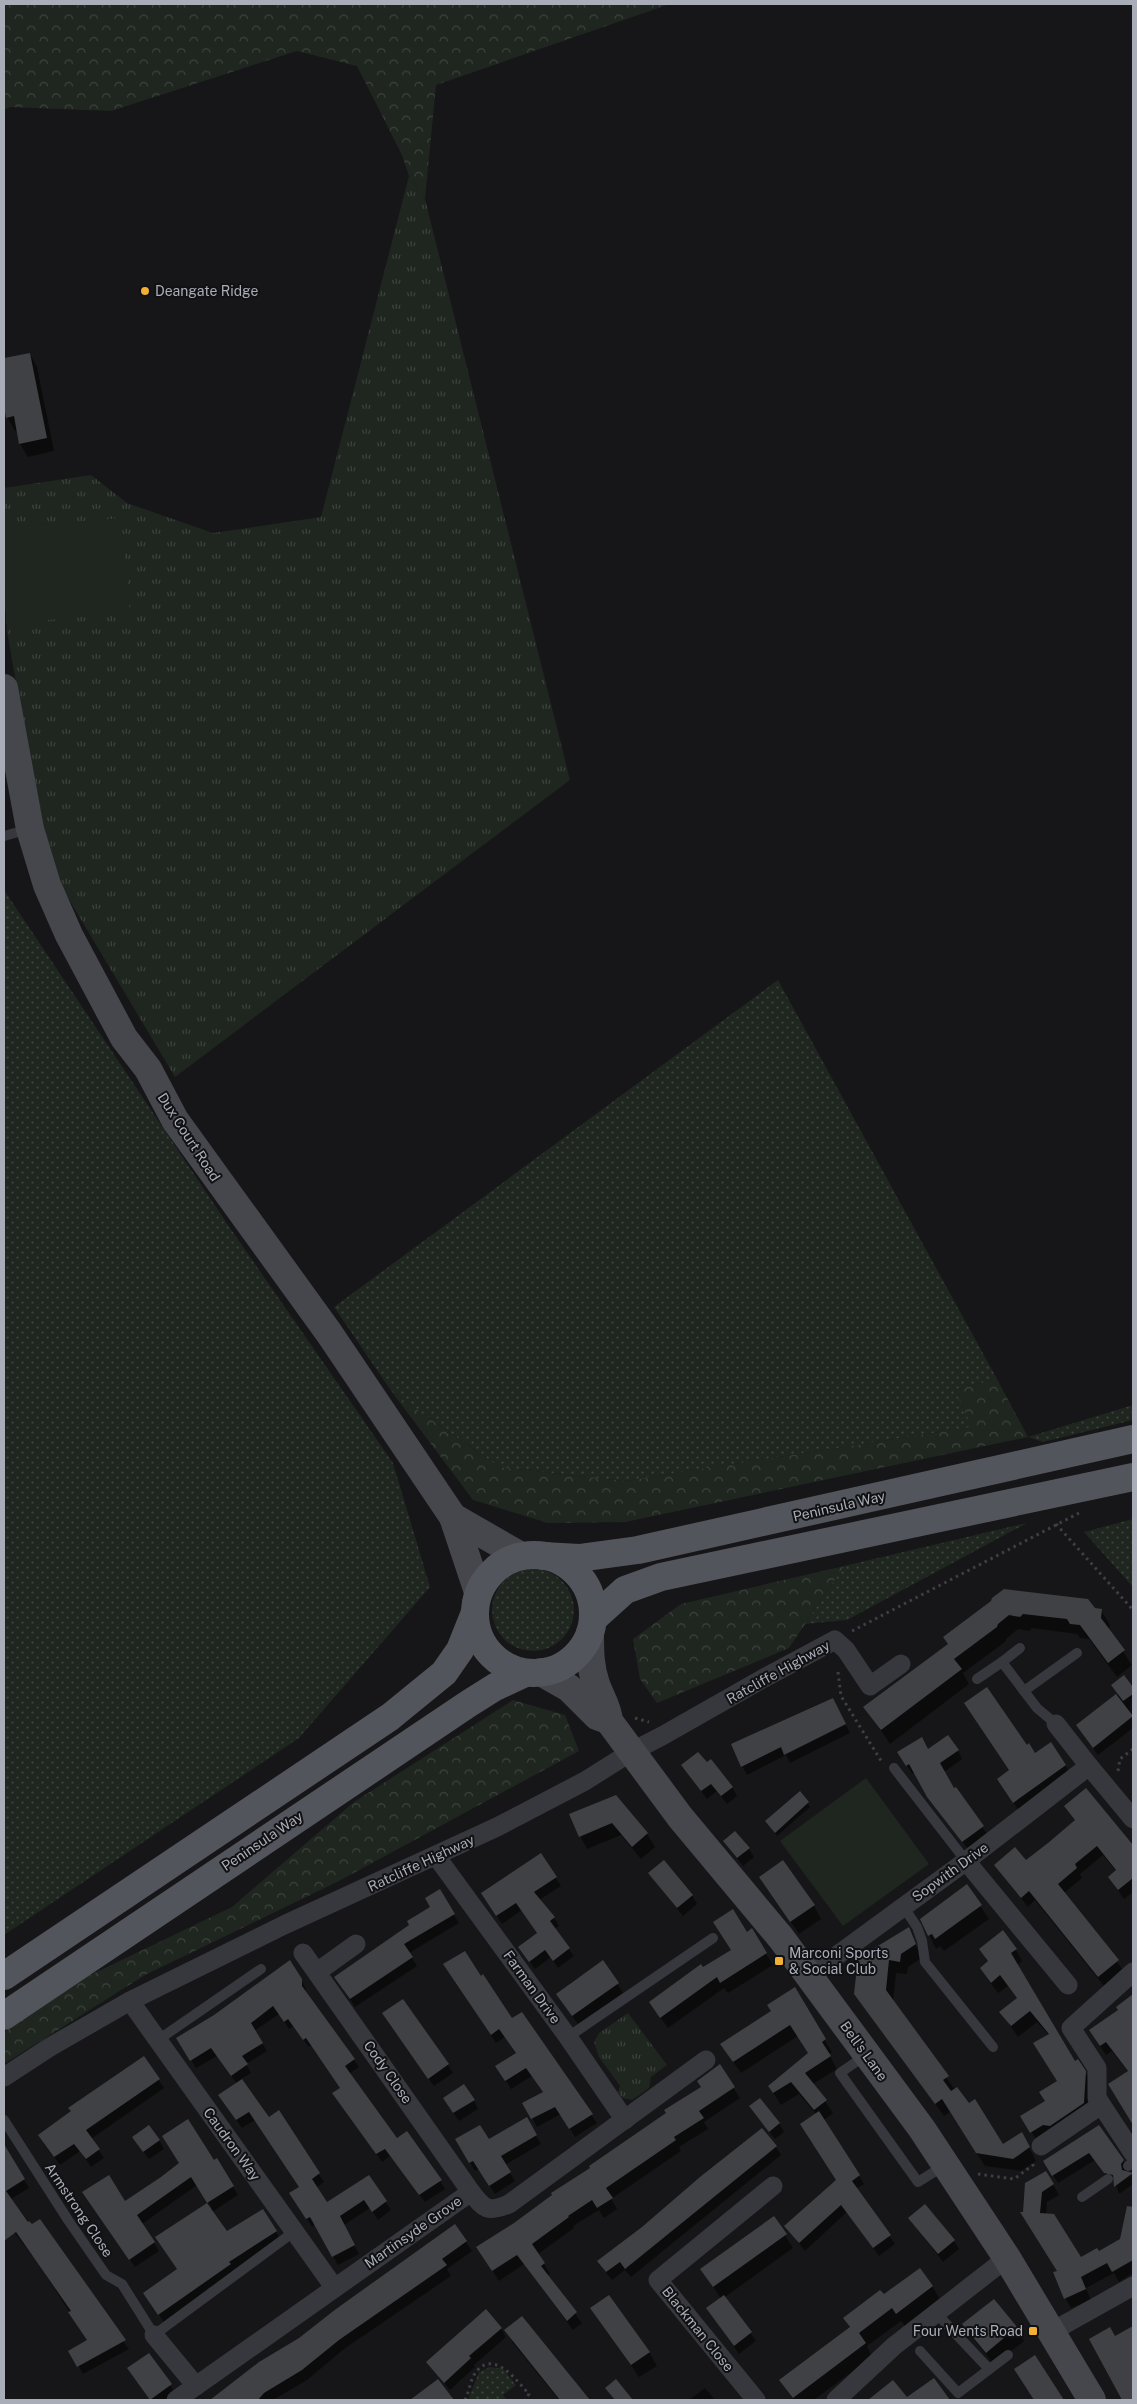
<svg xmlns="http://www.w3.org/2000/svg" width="1137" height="2404" font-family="'Public Sans',sans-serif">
<defs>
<pattern id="grass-dots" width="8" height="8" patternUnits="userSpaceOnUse" patternTransform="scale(1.25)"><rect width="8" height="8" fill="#1e261f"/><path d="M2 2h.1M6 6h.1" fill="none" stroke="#3c433d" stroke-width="1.8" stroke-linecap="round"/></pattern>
<pattern id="forest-crowns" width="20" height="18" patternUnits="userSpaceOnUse" patternTransform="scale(1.25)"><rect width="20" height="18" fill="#1e261f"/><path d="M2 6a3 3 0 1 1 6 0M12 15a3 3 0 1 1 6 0" fill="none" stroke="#3c433d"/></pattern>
<pattern id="park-tufts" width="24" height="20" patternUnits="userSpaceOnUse" patternTransform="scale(1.25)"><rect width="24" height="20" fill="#1e261f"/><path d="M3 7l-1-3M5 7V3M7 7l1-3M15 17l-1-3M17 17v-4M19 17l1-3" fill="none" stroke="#3c433d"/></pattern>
</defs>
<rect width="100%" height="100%" fill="#161618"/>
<g fill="url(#grass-dots)">
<polygon points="4,890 230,1228 393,1463 430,1587 299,1738 4,1935"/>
<polygon points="778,980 997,1379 955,1390 973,1427 625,1481 499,1467 392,1392 334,1307"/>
<polygon points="1133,1405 1133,1420 1043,1442 1028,1437"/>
<polygon points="1133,1519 1133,1587 1084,1532"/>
<polygon points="1027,1523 847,1620 805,1624 844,1566"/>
<circle cx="533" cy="1610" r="41"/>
<polygon points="490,2367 503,2369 516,2385 503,2395 507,2400 468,2400 479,2372"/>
</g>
<g fill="url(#forest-crowns)">
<polygon points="13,4 670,4 436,85 425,199 409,176 402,155 357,66 297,51 111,111 10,107 4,110 4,5"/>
<polygon points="997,1379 1028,1437 625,1522 548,1523 473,1500 392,1392 499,1467 625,1481 972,1427 955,1390"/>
<polygon points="844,1566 789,1648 657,1703 640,1679 633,1639 681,1604"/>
<polygon points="513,1700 565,1715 579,1751 339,1881 145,1975 4,2064 4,2032 76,1982 232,1907 354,1802"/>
</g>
<g fill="url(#park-tufts)">
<polygon points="409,176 425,199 570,780 175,1077 49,866 7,632 4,585 4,488 91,475 127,503 213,533 321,517"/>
<polygon points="628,2013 667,2065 651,2077 649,2088 632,2100 622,2098 618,2092 620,2086 599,2057 594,2042 599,2033"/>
</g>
<g fill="#1e261f">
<polygon points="121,518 130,612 6,624 4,528"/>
<polygon points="866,1778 929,1864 843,1926 780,1841"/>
</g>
<g fill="#0007">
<polygon points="30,354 37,367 54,451 28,457 20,444 18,430 15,431 7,417 4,400 4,376 6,376 4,359"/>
<polygon points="993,1602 1101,1610 1110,1625 1109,1631 1132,1665 1117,1677 1089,1639 1080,1638 1077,1634 1032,1628 1029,1631 1018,1629 1006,1639 1005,1642 963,1673 969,1684 890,1744 865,1707 949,1645"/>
<polygon points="1133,1683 1133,1728 1098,1755 1077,1726"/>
<polygon points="965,1704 1035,1755 1065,1765 1073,1778 1022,1815 1006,1792 1010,1771"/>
<polygon points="838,1709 850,1733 790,1763 786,1755 747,1775 742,1766"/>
<polygon points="958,1750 962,1759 944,1772 954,1790 988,1835 968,1849 934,1805 915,1772 912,1774 899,1752"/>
<polygon points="682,1765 732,1787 737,1796 727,1804 717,1791 707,1799"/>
<polygon points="1086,1790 1133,1848 1133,1892 1124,1899 1109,1877 1116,1871 1103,1855 1080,1874 1082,1878 1064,1893 1123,1970 1104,1986 1035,1900 1028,1907 995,1865 1026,1862 1076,1821 1066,1806"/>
<polygon points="800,1793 810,1807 777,1836 769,1825"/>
<polygon points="616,1797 647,1834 655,1847 641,1859 621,1835 587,1849 580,1836"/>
<polygon points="724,1842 749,1849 754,1857 743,1866"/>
<polygon points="649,1873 692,1895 697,1904 683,1916"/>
<polygon points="760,1877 814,1906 821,1919 799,1934"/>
<polygon points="556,1878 561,1886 539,1900 554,1918 559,1926 554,1929 574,1956 558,1968 551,1957 535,1969 520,1948 538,1934 522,1910 502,1924 487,1901"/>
<polygon points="967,1886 989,1919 944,1951 940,1946 936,1949 921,1919"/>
<polygon points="439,1891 459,1923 409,1953 417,1966 355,2007 335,1977 410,1925 431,1907"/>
<polygon points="908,1928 922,1958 908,1967 907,1974 896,1973 893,2002 955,2090 1003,2146 1029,2147 1036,2161 1021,2171 985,2166 950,2112 944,2116 855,1994 859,1959"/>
<polygon points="751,1930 773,1965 728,1993 724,1988 668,2028 657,2013 703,1969 732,1950"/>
<polygon points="980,1949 1016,1950 1022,1961 1017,1965 1074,2063 1085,2072 1092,2084 1090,2115 1038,2143 1022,2116 1046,2102 1058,2081 1049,2035 1037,2022 1018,2037 1001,2012 1018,1999 1008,1986 998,1993 988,1980 981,1968 989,1963"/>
<polygon points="603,1962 623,1993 578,2024 563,2003 570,1983"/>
<polygon points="450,1972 511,2020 521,2013 597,2123 575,2137 561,2114 537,2127 524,2103 544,2093 532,2076 511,2089 497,2066 517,2054 505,2037 496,2043"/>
<polygon points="301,1980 306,1989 306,1993 359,2067 349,2074 396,2140 440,2181 445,2189 425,2202 390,2156 382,2162 338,2101 341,2088 311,2045 309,2047 293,2026 289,2029 279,2014 254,2031 267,2051 246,2064 251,2073 241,2079 268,2118 278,2112 324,2182 316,2188 326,2204 369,2177 391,2210 378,2220 370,2208 344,2225 359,2254 338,2265 315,2224 312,2227 296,2202 300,2188 255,2120 242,2128 225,2104 237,2084 217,2056 196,2068 178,2038"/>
<polygon points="794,1989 832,2052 829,2054 837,2069 813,2084 833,2113 824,2120 864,2184 856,2189 895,2244 879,2256 847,2212 805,2251 786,2227 837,2181 816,2114 799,2094 781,2105 769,2086 809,2053 798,2036 741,2073 729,2056"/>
<polygon points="1133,1995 1133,2123 1110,2085 1128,2072 1112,2051 1106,2055 1096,2040 1120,2011 1117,2007"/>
<polygon points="388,2022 448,2065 453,2073 434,2086"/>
<polygon points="144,2058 164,2088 91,2139 104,2158 91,2167 80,2151 60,2165 44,2144"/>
<polygon points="719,2066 740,2098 704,2122 708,2129 679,2147 681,2151 611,2199 617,2209 604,2218 599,2210 573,2226 574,2228 538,2254 550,2274 547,2276 582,2323 573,2330 524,2264 499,2281 484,2258 515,2224 702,2088"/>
<polygon points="474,2100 478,2109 459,2121 449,2107"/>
<polygon points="750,2107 779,2123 784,2132 775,2139"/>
<polygon points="526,2119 541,2144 505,2165 515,2181 495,2194 479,2169 475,2171 457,2139 489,2141"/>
<polygon points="1099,2127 1123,2161 1127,2169 1125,2172 1133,2176 1133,2184 1119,2194 1115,2182 1110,2181 1095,2160 1058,2183 1049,2169"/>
<polygon points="159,2140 164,2149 149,2159 139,2146"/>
<polygon points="776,2147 781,2155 631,2277 625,2270 612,2280 604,2270 599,2261 643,2228"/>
<polygon points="10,2157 29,2188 11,2199 129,2349 83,2374 70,2351 88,2341 38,2263 4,2219 4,2161"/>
<polygon points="217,2160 238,2195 212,2212 227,2233 263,2211 281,2240 233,2270 235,2273 164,2322 149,2301 178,2270 212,2208 197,2185 142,2224 159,2251 135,2267 89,2201 125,2202"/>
<polygon points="1046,2172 1059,2195 1047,2202 1046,2215 1080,2259 1099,2253 1121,2240 1126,2218 1133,2220 1133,2273 1119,2282 1114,2273 1086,2288 1091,2300 1071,2308 1065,2298 1058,2271 1023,2213"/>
<polygon points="774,2218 793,2248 725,2297 756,2341 739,2354 708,2309 721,2299 702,2269"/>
<polygon points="909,2218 954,2241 959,2249 943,2262"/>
<polygon points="455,2226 472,2251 447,2269 451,2276 344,2349 307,2380 273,2400 212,2400 260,2363 300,2339"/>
<polygon points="932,2286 940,2299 905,2326 901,2321 867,2346 872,2357 814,2400 794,2400 781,2380 850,2328 844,2318 884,2296"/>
<polygon points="993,2300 1016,2328 1024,2341 994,2365 972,2337 964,2324"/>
<polygon points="592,2308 649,2352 657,2366 639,2377"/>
<polygon points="1133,2327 1133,2400 1124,2400 1107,2372 1114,2337"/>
<polygon points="501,2328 506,2337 474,2365 475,2367 450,2390 427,2362"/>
<polygon points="506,2330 587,2398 588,2400 559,2400 513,2343"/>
<polygon points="149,2355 176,2394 167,2400 150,2400 128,2368"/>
<polygon points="934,2379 949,2400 877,2400 875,2396 906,2399"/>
<polygon points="705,2388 715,2400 689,2400"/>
</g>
<g fill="#404145">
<polygon points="30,353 47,438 19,444 14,416 6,418 4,406 4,358"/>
<polygon points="1004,1589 1088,1599 1095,1608 1102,1609 1101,1618 1125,1650 1108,1663 1080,1625 1070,1624 1067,1619 1023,1614 1020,1617 1009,1615 998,1624 997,1627 954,1659 962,1669 881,1730 863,1707 948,1644 943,1637 991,1601 992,1598"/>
<polygon points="1124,1675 1133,1687 1133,1694 1123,1701 1111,1685"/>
<polygon points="987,1687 1027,1745 1029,1743 1035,1753 1051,1742 1066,1765 1013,1803 997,1779 1009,1770 964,1703"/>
<polygon points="1116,1694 1133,1716 1093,1748 1076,1725"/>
<polygon points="833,1698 846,1724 784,1755 781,1747 741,1767 731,1744"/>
<polygon points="948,1735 959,1750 940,1763 954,1788 956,1787 984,1826 962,1842 927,1797 909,1764 906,1766 897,1752 922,1737 928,1749"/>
<polygon points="698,1752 707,1762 711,1759 733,1787 721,1796 711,1784 701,1791 681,1765"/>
<polygon points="1086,1788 1133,1845 1133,1878 1118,1890 1108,1877 1116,1870 1097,1846 1075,1864 1077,1868 1058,1884 1119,1960 1098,1977 1029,1891 1021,1898 994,1865 1015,1847 1026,1860 1048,1843 1075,1820 1064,1806"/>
<polygon points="800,1791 809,1802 775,1833 765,1821"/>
<polygon points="616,1795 648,1833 632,1847 612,1823 579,1837 569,1814"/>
<polygon points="735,1831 750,1848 737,1858 723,1841"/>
<polygon points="541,1853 557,1877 534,1892 555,1917 550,1921 570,1948 553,1961 545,1950 529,1962 518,1947 537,1933 516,1903 496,1916 481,1893"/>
<polygon points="664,1860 693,1895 677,1908 648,1873"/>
<polygon points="783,1860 815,1905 790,1922 759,1877"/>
<polygon points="967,1884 982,1905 935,1939 932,1934 928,1936 920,1919"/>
<polygon points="440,1889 455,1914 404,1944 413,1957 350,1999 334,1977 409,1925 407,1921 430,1907 425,1898"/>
<polygon points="733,1909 747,1932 752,1928 767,1953 720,1983 717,1977 660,2018 649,2002 701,1964 703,1967 731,1950 713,1922"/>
<polygon points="909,1927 916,1944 901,1954 900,1962 889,1960 886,1990 949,2076 943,2080 951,2091 957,2087 969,2103 975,2099 1003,2144 1022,2132 1030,2147 1013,2159 976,2153 942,2099 935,2104 854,1994 858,1958"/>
<polygon points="1003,1930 1017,1949 1011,1953 1075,2061 1078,2059 1086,2071 1084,2103 1050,2126 1043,2125 1030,2133 1020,2116 1045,2101 1039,2092 1057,2081 1033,2043 1049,2034 1030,2011 1011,2026 999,2012 1017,1998 1000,1975 991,1983 980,1968 988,1961 979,1949"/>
<polygon points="465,1951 481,1976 483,1974 512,2018 522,2012 593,2114 569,2129 555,2107 531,2119 522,2103 543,2092 526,2068 505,2081 495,2066 516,2053 499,2029 491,2035 443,1964"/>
<polygon points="290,1960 302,1979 302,1986 355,2059 345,2066 397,2138 407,2131 442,2180 419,2195 385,2149 376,2154 332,2093 340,2088 306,2038 303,2040 288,2019 284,2022 273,2006 251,2023 263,2043 242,2056 248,2064 231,2076 211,2048 190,2061 176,2038 214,2015"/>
<polygon points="603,1960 619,1983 572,2016 556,1994"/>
<polygon points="795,1987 826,2039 822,2042 831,2056 805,2073 827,2100 814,2110 791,2082 773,2093 768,2086 808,2053 790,2025 733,2062 720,2044 771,2011 767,2005"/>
<polygon points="1133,1994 1133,2125 1108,2084 1128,2071 1106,2042 1100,2046 1089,2030 1118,2010 1116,2007"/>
<polygon points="403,1999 449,2064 428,2079 382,2013"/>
<polygon points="144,2056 160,2079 86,2130 100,2149 86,2159 74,2144 54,2157 38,2135 71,2111 68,2108"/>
<polygon points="720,2064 735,2087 699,2111 704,2118 674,2137 676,2140 606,2188 613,2198 597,2208 592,2200 568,2216 569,2217 532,2244 545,2263 541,2266 577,2312 567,2321 517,2255 492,2271 476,2247 514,2223 552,2195 551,2193 590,2168 589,2166 666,2113 664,2110 701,2087 697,2081"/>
<polygon points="242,2079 269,2117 279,2110 320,2173 312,2179 327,2202 369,2175 387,2201 372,2212 364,2200 340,2216 355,2245 332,2257 310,2217 306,2219 289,2193 299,2187 249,2112 236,2120 218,2095"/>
<polygon points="464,2084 475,2100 453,2113 443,2098"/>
<polygon points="760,2098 780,2123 769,2132 749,2106"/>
<polygon points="819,2111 860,2175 852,2181 891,2235 873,2248 841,2205 799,2243 784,2226 836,2180 800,2124"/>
<polygon points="527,2117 537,2135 501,2156 511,2172 489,2186 473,2161 469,2163 455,2139 480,2125 489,2139"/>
<polygon points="188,2119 214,2160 217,2158 234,2186 207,2203 191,2177 137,2215 155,2242 129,2260 82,2192 109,2175 125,2201 161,2177 179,2163 162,2136"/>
<polygon points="149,2125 160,2140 143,2152 132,2137"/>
<polygon points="1099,2125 1124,2160 1121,2164 1122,2170 1133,2173 1114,2187 1113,2175 1104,2173 1089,2153 1052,2176 1043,2161"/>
<polygon points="762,2128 777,2146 625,2269 620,2262 606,2272 597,2261 642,2227 700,2177"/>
<polygon points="4,2144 25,2179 6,2191 28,2222 29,2221 32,2224 40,2219 126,2340 77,2367 68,2351 87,2340 68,2312 71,2311 16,2232 4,2241"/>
<polygon points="1046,2171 1054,2184 1042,2192 1040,2213 1054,2214 1081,2257 1097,2248 1099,2251 1120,2239 1127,2206 1133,2207 1133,2260 1112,2272 1107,2263 1081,2277 1086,2289 1064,2299 1053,2272 1057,2271 1020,2212 1023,2212 1025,2183"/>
<polygon points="207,2203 227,2231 263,2209 277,2231 229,2262 231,2264 158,2315 143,2293 177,2269 155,2237"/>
<polygon points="925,2204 955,2240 938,2254 908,2218"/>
<polygon points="774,2216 787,2234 713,2287 700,2269"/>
<polygon points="455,2224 467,2241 442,2259 447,2265 339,2340 302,2370 264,2393 258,2400 210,2400 259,2362 299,2338 336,2309"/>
<polygon points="920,2268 933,2286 896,2314 892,2308 859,2333 866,2343 793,2398 779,2380 850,2327 843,2318 880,2290 884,2294"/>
<polygon points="609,2295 650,2352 631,2365 590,2308"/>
<polygon points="724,2295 752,2332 734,2346 706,2308"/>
<polygon points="994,2299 1017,2327 986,2353 962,2324"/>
<polygon points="486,2309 502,2328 469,2356 471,2358 444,2383 426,2362"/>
<polygon points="522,2316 590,2400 560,2400 504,2330"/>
<polygon points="1133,2326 1133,2400 1122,2400 1089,2339 1110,2327 1115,2336"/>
<polygon points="149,2353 172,2384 150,2400 127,2368"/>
<polygon points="1035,2355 1064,2400 1034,2400 1014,2369"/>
<polygon points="934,2378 950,2400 868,2400 893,2380 907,2397"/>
<polygon points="438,2379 454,2400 410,2400"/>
<polygon points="616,2379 633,2400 615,2400 605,2388"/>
</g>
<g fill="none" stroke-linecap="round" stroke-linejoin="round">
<g stroke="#3d3f44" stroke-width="3" stroke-dasharray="2.5 4" stroke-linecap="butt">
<polyline points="1056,1524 1133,1610"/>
<polyline points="852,1631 1079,1513"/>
<polyline points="838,1672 841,1696 883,1764"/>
<polyline points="635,1718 649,1722"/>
<polyline points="1118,1771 1120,1759 1133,1749"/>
<polyline points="978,2174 1014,2179 1033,2165 1033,2162"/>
<path d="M465,2400C469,2392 470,2382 474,2375C492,2346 517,2381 529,2394L525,2400"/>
</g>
<g stroke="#37383d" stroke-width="10">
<polyline points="4,836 29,829"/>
<polyline points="1002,1662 1020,1648"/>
<polyline points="977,1679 1002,1662 1037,1708 1056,1724"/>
<polyline points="1024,1691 1077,1653"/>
<polyline points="894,1768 966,1861"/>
<polyline points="903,1906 917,1927 922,1941 925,1962 993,2047"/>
<polyline points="568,2037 713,1938"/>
<polyline points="158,2040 261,1969"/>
<polyline points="866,2055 840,2073 918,2182 945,2165"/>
<polyline points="4,2120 68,2220 106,2275 122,2284 154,2335 295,2231"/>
<polyline points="1128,2166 1133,2162"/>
<polyline points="1082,2197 1108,2179"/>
<polyline points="937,2314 989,2369"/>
<polyline points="920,2351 958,2393 1008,2355"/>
</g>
<g stroke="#37383d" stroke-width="19">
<polyline points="1056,1724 1089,1766"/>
<polyline points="436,1856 568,2037 625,2120"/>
<polyline points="966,1861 1068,1985"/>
<polyline points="303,1953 471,2192"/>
<polyline points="317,1972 356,1944"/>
<polyline points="1133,1972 1071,2028 1097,2068 1097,2098 1133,2153"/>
<polyline points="809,1976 966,1861 1089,1766 1133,1819"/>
<polyline points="130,2001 334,2287"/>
<polyline points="4,2077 50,2047 130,2001 284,1925 497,1827 585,1781 631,1752 662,1736 764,1678 835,1640 846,1650 870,1686 901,1664"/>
<polyline points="1041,2146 1101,2105"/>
<polyline points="1051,2332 1133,2286"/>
<polyline points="154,2335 196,2386"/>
<path d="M176,2400L471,2192C484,2209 488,2213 509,2204L706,2060"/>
<polyline points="756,2400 658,2280 773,2186"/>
<polyline points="836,2400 894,2346 1007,2258"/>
</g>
<g stroke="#45474d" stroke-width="28">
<polyline points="4,688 30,829 47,885 69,935 124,1038 148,1069 175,1120 329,1333 453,1517 478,1592"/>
<polyline points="453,1517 521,1556"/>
<path d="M590,1633C590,1651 590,1667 596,1684C600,1696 608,1707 609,1721L680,1817L781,1938L922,2129L1007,2258L1092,2400"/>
<polyline points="541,1672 569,1688 597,1716 608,1720"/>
</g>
<g stroke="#53555c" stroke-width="28">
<circle cx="534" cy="1614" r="59"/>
<polyline points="543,1556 579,1558 638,1550 1133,1439"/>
<polyline points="594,1618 625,1590 661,1577 1133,1477"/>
<polyline points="4,1976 390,1717 444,1673 460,1650 474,1615"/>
<polyline points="4,2016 468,1704 495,1687 525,1673"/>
</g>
</g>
<g fill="#f2b134" stroke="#111113" stroke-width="2">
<circle cx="145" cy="291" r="5"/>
<rect x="774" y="1956" width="10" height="10" rx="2.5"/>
<rect x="1028" y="2326" width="10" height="10" rx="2.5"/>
</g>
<g text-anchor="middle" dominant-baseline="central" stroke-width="4" stroke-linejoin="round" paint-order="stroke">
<g font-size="14" fill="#a8adb8" stroke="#111113" text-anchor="start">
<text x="155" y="291">Deangate Ridge</text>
<text x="789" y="1953">Marconi Sports<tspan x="789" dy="16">&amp; Social Club</tspan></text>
<text x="1023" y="2331" text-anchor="end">Four Wents Road</text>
</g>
<g font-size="14" fill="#a8adb8" stroke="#111113">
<text transform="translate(189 1137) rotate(57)">Dux Court Road</text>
<text transform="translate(839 1506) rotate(-13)">Peninsula Way</text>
<text transform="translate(778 1672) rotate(-29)">Ratcliffe Highway</text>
<text transform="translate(262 1841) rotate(-34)">Peninsula Way</text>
<text transform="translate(421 1863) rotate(-25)">Ratcliffe Highway</text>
<text transform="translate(950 1872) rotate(-36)">Sopwith Drive</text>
<text transform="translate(532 1987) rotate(54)">Farman Drive</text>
<text transform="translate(864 2051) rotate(54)">Bell's Lane</text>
<text transform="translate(388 2072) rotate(55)">Cody Close</text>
<text transform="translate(232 2144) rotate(54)">Caudron Way</text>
<text transform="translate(79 2210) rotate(56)">Armstrong Close</text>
<text transform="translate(413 2232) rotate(-35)">Martinsyde Grove</text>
<text transform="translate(698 2329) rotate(51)">Blackman Close</text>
</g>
</g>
<rect width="1137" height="2404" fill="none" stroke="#a8adb8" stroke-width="10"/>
</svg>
